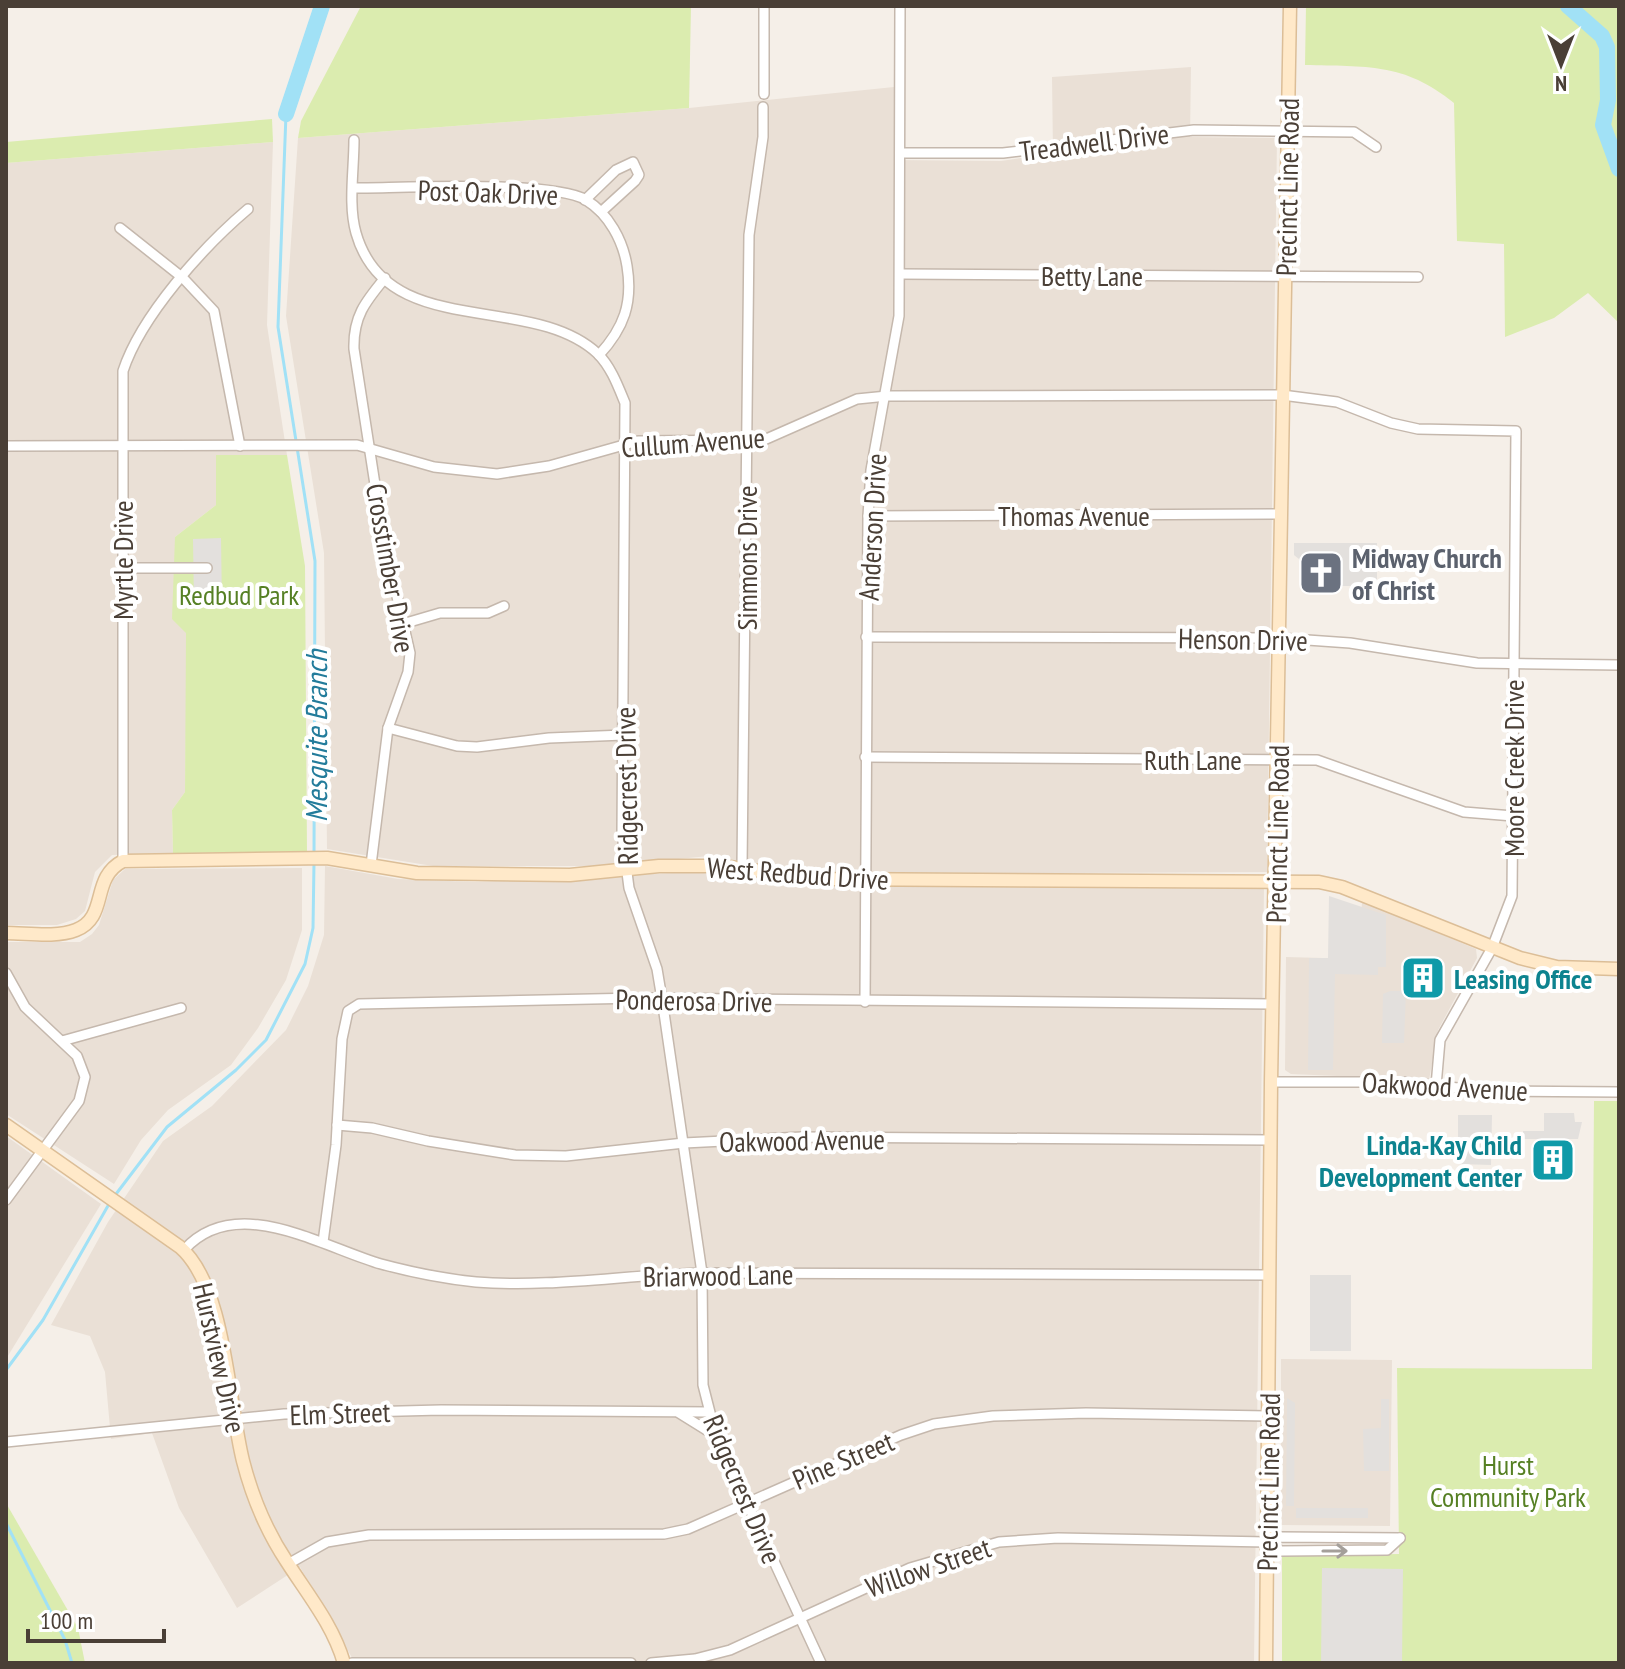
<svg xmlns="http://www.w3.org/2000/svg" width="1625" height="1669" font-family="'PT Sans Narrow',sans-serif">
<rect width="100%" height="100%" fill="#f5efe8"/>
<g fill="#eae0d6">
<polygon points="1191,67 1190,137 1277,138 1267,872 846,874 788,871 709,856 605,866 433,866 327,849 324,553 286,316 298,138 689,108 894,87 894,160 1001,161 1053,153 1052,77"/>
<polygon points="273,142 267,325 287,455 216,455 216,505 175,537 186,633 186,734 185,792 172,810 173,853 112,855 95,872 85,911 76,919 57,925 6,925 6,163"/>
<polygon points="325,866 398,879 475,882 695,872 821,887 1264,887 1254,1663 355,1663 300,1567 237,1608 179,1508 152,1433 111,1439 105,1372 90,1336 51,1325 108,1222 163,1141 212,1106 286,1030 308,986 324,935"/>
<polygon points="302,868 302,930 286,980 258,1028 231,1065 168,1110 141,1140 114,1184 6,1114 6,942 80,942 92,934 99,925 113,880 125,869"/>
<polygon points="1362,901 1476,949 1477,958 1438,1030 1429,1080 1291,1074 1285,1070 1286,957 1359,959"/>
<polygon points="6,1136 101,1204 6,1359"/>
<polygon points="1281,1359 1392,1360 1390,1526 1281,1525"/>
</g>
<g fill="#dbecaf">
<polygon points="361,6 691,6 689,108 298,138 301,121"/>
<path d="M1306,6H1619V323L1588,293L1554,318L1505,337L1504,244L1457,241L1454,103C1404,62 1366,67 1305,65Z"/>
<polygon points="272,119 273,142 6,163 6,142"/>
<polygon points="216,455 287,455 305,566 307,852 173,853 172,810 185,792 186,633 172,619 175,537 216,505"/>
<polygon points="1594,1101 1619,1101 1619,1663 1282,1663 1282,1556 1399,1554 1397,1368 1592,1369"/>
<polygon points="6,1503 78,1628 85,1663 6,1663"/>
</g>
<g fill="#e3e0dd">
<polygon points="221,538 222,606 194,607 193,539"/>
<polygon points="1294,543 1377,543 1377,586 1338,586 1338,568 1334,563 1304,563 1294,555"/>
<polygon points="1329,896 1386,915 1386,967 1378,967 1378,975 1335,974 1333,1070 1308,1070 1309,958 1328,958"/>
<polygon points="1390,991 1406,991 1404,1043 1382,1043 1383,994"/>
<polygon points="1544,1113 1574,1113 1575,1122 1582,1122 1578,1139 1523,1139 1523,1131 1544,1131"/>
<polygon points="1458,1115 1492,1115 1491,1165 1458,1164"/>
<rect x="1310" y="1275" width="41" height="76"/>
<polygon points="1287,1398 1295,1403 1294,1506 1286,1506"/>
<polygon points="1381,1399 1389,1399 1389,1471 1364,1471 1363,1429 1381,1428"/>
<rect x="1296" y="1508" width="72" height="10"/>
<polygon points="1322,1568 1403,1569 1402,1663 1321,1663"/>
</g>
<g fill="none" stroke-linecap="round" stroke-linejoin="round">
<g stroke="#a1e1f6" stroke-width="3">
<polyline points="286,114 278,327 315,561 314,855"/>
<polyline points="113,1198 167,1127 236,1070 266,1040 305,964 313,928 314,863"/>
<polyline points="6,1370 43,1320 109,1204"/>
<polyline points="6,1523 65,1640 72,1663"/>
</g>
<g stroke="#a1e1f6" stroke-width="16">
<polyline points="1568,6 1602,36 1607,47 1608,100 1603,125 1619,169"/>
<polyline points="286,114 322,6"/>
</g>
<g stroke="#c5b8ad" stroke-width="12">
<g id="street">
<polyline points="764,94 764,6"/>
<path d="M354,140C354,170 348,205 356,233C387,342 531,291 598,354C611,367 618,386 625,403L622,834L629,888L657,969L662,999L702,1273L703,1385L716,1436L821,1663"/>
<polyline points="900,153 1003,153 1194,130 1354,132 1376,147"/>
<path d="M354,188C401,188 552,180 586,200C609,214 623,241 627,266C633,303 624,328 599,355"/>
<polyline points="585,200 616,170 633,162 639,175 635,181 601,212"/>
<polyline points="120,228 183,278 214,311 240,446"/>
<polyline points="900,274 1418,277"/>
<polyline points="6,446 357,445 434,467 497,474 549,466 638,441 764,440 857,399 887,396 1282,395 1337,402 1391,423 1418,429 1516,431 1512,896 1492,948 1440,1040 1436,1086"/>
<polyline points="868,516 1279,514"/>
<polyline points="122,568 207,568"/>
<polyline points="406,623 440,613 488,613 504,606"/>
<polyline points="866,637 1279,638 1350,643 1477,663 1619,665"/>
<polyline points="388,728 457,746 477,747 549,738 624,735"/>
<polyline points="865,757 1317,760 1464,812 1513,816"/>
<path d="M123,861V371C141,316 203,247 248,209"/>
<path d="M371,865L388,728L408,672L410,653L383,536L354,349C353,317 365,302 385,278"/>
<polyline points="742,867 749,235 763,137 763,107"/>
<polyline points="6,973 25,1007 77,1056 85,1077 79,1101 6,1200"/>
<polyline points="865,1002 868,516 871,470 899,316 900,6"/>
<polyline points="62,1041 181,1008"/>
<polyline points="1271,1082 1402,1082 1486,1091 1619,1092"/>
<polyline points="337,1125 372,1128 428,1141 515,1155 566,1156 684,1143 802,1137 1270,1140"/>
<polyline points="323,1242 336,1145 342,1039 348,1011 359,1004 639,998 1273,1004"/>
<path d="M184,1250C236,1192 322,1247 381,1264C411,1272 446,1279 476,1282C553,1288 630,1274 706,1273C894,1272 1082,1275 1269,1275"/>
<polyline points="679,1413 716,1436"/>
<polyline points="6,1442 284,1414 441,1410 708,1412"/>
<polyline points="1267,1542 1281,1551 1387,1550 1400,1538"/>
<polyline points="288,1564 327,1542 369,1535 664,1534 688,1529 901,1435 934,1424 993,1416 1086,1413 1268,1416"/>
<polyline points="352,1663 631,1663"/>
<polyline points="651,1663 695,1659 730,1650 910,1568 999,1542 1058,1538 1267,1542 1281,1537 1400,1538"/>
</g>
</g>
<g stroke="#dcbe97" stroke-width="15">
<g id="secondary">
<path d="M6,933C27,933 56,938 76,930C109,917 90,878 123,861L327,858L417,873L570,875L659,866H722L821,879L1319,882L1342,887L1520,958L1557,967L1619,969"/>
<path d="M6,1125L180,1247C226,1287 228,1402 243,1461C252,1496 267,1532 287,1562C308,1595 333,1625 344,1663"/>
<polyline points="1266,1663 1271,1082 1290,6"/>
</g>
</g>
<use href="#street" stroke="#fff" stroke-width="9"/>
<use href="#secondary" stroke="#ffe9c9" stroke-width="12"/>
</g>
<defs><path id="oneway-shaft" d="M-6 0H5M1.5-3L5.5 0L1.5 3" fill="none" stroke-width="1.6" stroke-linecap="round" stroke-linejoin="round" transform="scale(2)"/></defs>
<use stroke="#a49f9a" href="#oneway-shaft" transform="translate(1335 1551)"/>
<defs>
<g id="church-square" transform="scale(2.3)"><rect x="-9" y="-9" width="18" height="18" rx="4" fill="#6b7280" stroke="#fff"/><path d="M-1.2-6h2.4v3.5h3.3v2.4h-3.3V6h-2.4V-.1h-3.3v-2.4h3.3Z" fill="#fff"/></g>
<g id="building-square" transform="scale(2.3)"><rect x="-9" y="-9" width="18" height="18" rx="4" fill="#0f9aa8" stroke="#fff"/><path d="M-4-6H4V6H1V3H-1V6H-4ZM-2.5-4.3h1.7v1.8h-1.7ZM.8-4.3h1.7v1.8H.8ZM-2.5-1h1.7V.8h-1.7ZM.8-1h1.7V.8H.8Z" fill="#fff"/></g>
</defs>
<g fill-rule="evenodd">
<use href="#church-square" x="1321" y="573"/>
<use href="#building-square" x="1423" y="978"/>
<use href="#building-square" x="1553" y="1160"/>
</g>
<g text-anchor="middle" dominant-baseline="central" stroke-width="8" stroke-linejoin="round" paint-order="stroke">
<g font-size="28" fill="#4a3f36" stroke="#fff">
<text transform="translate(1094 142) rotate(-7)">Treadwell Drive</text>
<text transform="translate(1287 187) rotate(-89)">Precinct Line Road</text>
<text transform="translate(488 192) rotate(2)">Post Oak Drive</text>
<text x="1092" y="275">Betty Lane</text>
<text transform="translate(693 442) rotate(-4)">Cullum Avenue</text>
<text x="1074" y="515">Thomas Avenue</text>
<text transform="translate(872 527) rotate(-87)">Anderson Drive</text>
<text transform="translate(746 558) rotate(-90)">Simmons Drive</text>
<text transform="translate(122 560) rotate(-90)">Myrtle Drive</text>
<text transform="translate(391 568) rotate(80)">Crosstimber Drive</text>
<text transform="translate(1243 639) rotate(1)">Henson Drive</text>
<text x="1193" y="759">Ruth Lane</text>
<text transform="translate(1513 768) rotate(-90)">Moore Creek Drive</text>
<text transform="translate(626 786) rotate(-91)">Ridgecrest Drive</text>
<text transform="translate(1277 834) rotate(-89)">Precinct Line Road</text>
<text transform="translate(798 873) rotate(4)">West Redbud Drive</text>
<text transform="translate(694 1000) rotate(1)">Ponderosa Drive</text>
<text transform="translate(1445 1086) rotate(3)">Oakwood Avenue</text>
<text transform="translate(802 1140) rotate(-1)">Oakwood Avenue</text>
<text transform="translate(718 1275) rotate(-1)">Briarwood Lane</text>
<text transform="translate(220 1358) rotate(77)">Hurstview Drive</text>
<text transform="translate(340 1413) rotate(-2)">Elm Street</text>
<text transform="translate(843 1460) rotate(-23)">Pine Street</text>
<text transform="translate(1268 1482) rotate(-89)">Precinct Line Road</text>
<text transform="translate(743 1489) rotate(67)">Ridgecrest Drive</text>
<text transform="translate(928 1567) rotate(-19)">Willow Street</text>
</g>
<g font-size="28" font-weight="bold" fill="#5b616d" stroke="#fff" text-anchor="start">
<text x="1352" y="557">Midway Church<tspan x="1352" dy="32">of Christ</tspan></text>
</g>
<g font-size="28" fill="#568024" stroke="#fff">
<text x="239" y="594">Redbud Park</text>
<text x="1508" y="1464">Hurst<tspan x="1508" dy="32">Community Park</tspan></text>
</g>
<g font-size="28" font-weight="bold" fill="#0d838f" stroke="#fff" text-anchor="start">
<text x="1454" y="978">Leasing Office</text>
<text x="1522" y="1144" text-anchor="end">Linda-Kay Child<tspan x="1522" dy="32">Development Center</tspan></text>
</g>
<g font-size="30" font-style="italic" fill="#237c9b" stroke="#fff">
<text transform="translate(315 736) rotate(-90)">Mesquite Branch</text>
</g>
</g>
<rect width="1625" height="1669" fill="none" stroke="#4a3f36" stroke-width="16"/>
<g transform="translate(1561 64) rotate(180)" stroke="#ffffff" stroke-width="6" paint-order="stroke">
<path d="M0-6L14 30L0 20L-14 30Z" fill="#4a3f36"/>
<text y="-12" font-size="22" font-weight="bold" text-anchor="middle" fill="#4a3f36">N</text>
</g>
<path d="M28 1629v12h136v-12" fill="none" stroke="#4a3f36" stroke-width="4"/>
<text x="40" y="1629" font-size="24" fill="#4a3f36" stroke="#ffffff" stroke-width="6" paint-order="stroke">100 m</text>
</svg>
